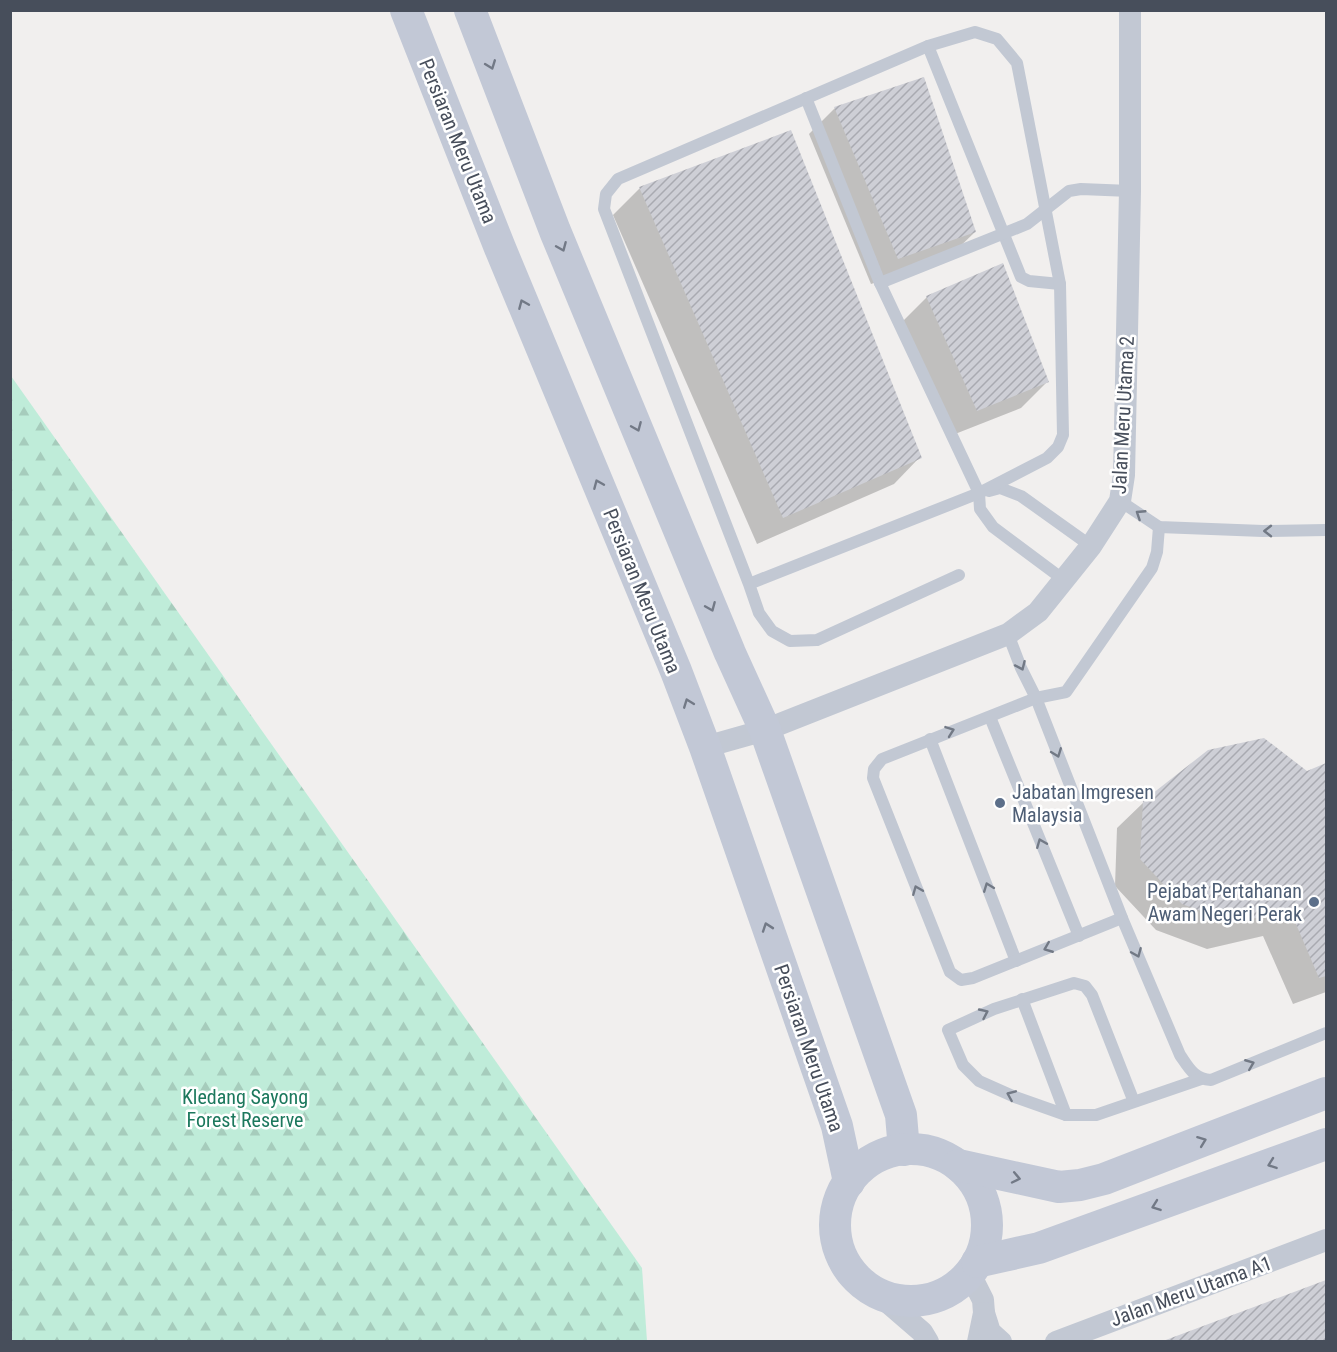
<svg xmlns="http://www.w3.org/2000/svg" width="1337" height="1352" font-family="'Roboto Condensed',sans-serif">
<defs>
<pattern id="forest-firs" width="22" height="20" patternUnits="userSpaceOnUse" patternTransform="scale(1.5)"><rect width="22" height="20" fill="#bfecd9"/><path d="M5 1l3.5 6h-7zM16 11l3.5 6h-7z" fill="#a6ccbc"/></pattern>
<pattern id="building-hatch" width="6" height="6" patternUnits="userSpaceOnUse" patternTransform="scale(1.5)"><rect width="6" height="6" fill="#cecfd6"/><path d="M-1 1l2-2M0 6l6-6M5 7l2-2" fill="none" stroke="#a9aab1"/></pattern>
</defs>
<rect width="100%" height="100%" fill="#f1efee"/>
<polygon fill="url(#forest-firs)" points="11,376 642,1268 647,1341 11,1341"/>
<g fill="#0003">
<polygon points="835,108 975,232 948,258 871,284 809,134"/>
<polygon points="790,132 920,457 894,484 757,544 613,215 639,189"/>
<polygon points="927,297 1047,382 1021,408 950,436 901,323"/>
<polygon points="1326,764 1326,992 1293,1004 1263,936 1207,949 1156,930 1115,886 1117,828 1144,802 1307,773"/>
<polygon points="1326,1282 1326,1342 1167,1342"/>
</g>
<g fill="url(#building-hatch)">
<polygon points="924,77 976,232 898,259 834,107"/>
<polygon points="791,130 922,458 783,518 639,187"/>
<polygon points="1003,263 1049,382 977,411 926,296"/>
<polygon points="1264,738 1307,771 1326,763 1326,976 1319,978 1290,910 1234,923 1182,904 1140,859 1143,801 1208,750"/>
<polygon points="1326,1280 1326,1342 1163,1342 1163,1341"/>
</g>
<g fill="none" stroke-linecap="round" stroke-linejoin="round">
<g stroke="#c2c8d3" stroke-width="12">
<polyline points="928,46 1021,277 1029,281 1060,284"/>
<polyline points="806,98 880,283 979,493 980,509 993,527 1064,580"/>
<polyline points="880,283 1027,224 1069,191 1081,189 1130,191"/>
<polyline points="989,491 1000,488 1021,496 1091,546"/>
<polyline points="1120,501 1159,527 1263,531 1326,530"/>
<polyline points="749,584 604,209 606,194 618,179 928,46 975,32 997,39 1017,63 1060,284 1063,435 1058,447 1047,458 979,493 749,584 759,613 772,631 790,641 817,640 959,575"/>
<path d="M1008,634L1021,668L1036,698L1122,918L1180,1055C1189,1068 1194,1079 1211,1080L1326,1033"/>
<polyline points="990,717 1079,936"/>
<polyline points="930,739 1016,961"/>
<polyline points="1122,918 973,978 961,980 950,972 873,778 874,769 882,759 1036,698 1066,692 1152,568 1157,552 1159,527"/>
<polyline points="1022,999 1066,1115"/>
<polyline points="1134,1102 1092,995 1085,986 1074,983 994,1009 948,1030 963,1065 979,1081 1015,1097 1066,1115 1096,1115 1201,1079"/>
</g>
<g stroke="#c2c8d3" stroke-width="22">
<polyline points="705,747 765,730 1008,634 1038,612 1091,546 1120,501 1124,475 1130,191 1130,10"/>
<polyline points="970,1274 983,1300 984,1313 978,1342"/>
<polyline points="878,1294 922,1332 928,1342"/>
<polyline points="984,1313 990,1332 1001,1342"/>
<polyline points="1056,1342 1326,1240"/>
</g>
<g stroke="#c2c8d6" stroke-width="32">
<polyline points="406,10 500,248 676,671 705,747 837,1126 849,1182"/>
<polyline points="470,10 555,231 730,653 765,730 901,1115 904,1150"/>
<circle cx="911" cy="1225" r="76"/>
<polyline points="958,1165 1059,1187 1080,1185 1104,1179 1326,1093"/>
<polyline points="977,1262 1039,1248 1326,1144"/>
</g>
</g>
<defs><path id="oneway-chevron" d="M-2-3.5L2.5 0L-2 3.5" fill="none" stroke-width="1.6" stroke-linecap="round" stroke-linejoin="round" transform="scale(1.5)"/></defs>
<g stroke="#727986">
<use href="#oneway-chevron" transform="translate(491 65) rotate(69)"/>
<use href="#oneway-chevron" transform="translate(562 247) rotate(67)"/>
<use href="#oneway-chevron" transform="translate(523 304) rotate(-113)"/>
<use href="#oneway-chevron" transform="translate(637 427) rotate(67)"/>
<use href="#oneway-chevron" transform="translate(598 484) rotate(-113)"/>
<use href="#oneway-chevron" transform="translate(711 607) rotate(67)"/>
<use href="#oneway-chevron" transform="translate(688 703) rotate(-111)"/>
<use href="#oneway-chevron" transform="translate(767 927) rotate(-109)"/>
<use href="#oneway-chevron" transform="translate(1202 1141) rotate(-21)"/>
<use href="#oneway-chevron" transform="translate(1272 1164) rotate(160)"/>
<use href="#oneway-chevron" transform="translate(1016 1178) rotate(12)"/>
<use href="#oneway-chevron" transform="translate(1156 1206) rotate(160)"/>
</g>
<g stroke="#727985">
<use href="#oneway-chevron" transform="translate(1140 514) rotate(-147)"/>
<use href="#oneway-chevron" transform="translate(1268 531) rotate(-180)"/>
<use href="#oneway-chevron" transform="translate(1021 666) rotate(66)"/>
<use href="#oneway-chevron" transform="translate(950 731) rotate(-20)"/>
<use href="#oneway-chevron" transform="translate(1057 753) rotate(69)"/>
<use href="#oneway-chevron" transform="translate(1041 843) rotate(-112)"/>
<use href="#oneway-chevron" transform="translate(988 887) rotate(-111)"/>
<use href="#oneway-chevron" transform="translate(917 890) rotate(-112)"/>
<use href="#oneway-chevron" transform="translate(1048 948) rotate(158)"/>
<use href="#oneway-chevron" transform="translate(1137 953) rotate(67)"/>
<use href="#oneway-chevron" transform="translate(984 1013) rotate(-25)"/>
<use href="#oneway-chevron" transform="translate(1250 1064) rotate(-22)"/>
<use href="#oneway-chevron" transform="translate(1011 1095) rotate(-157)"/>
</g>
<g fill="#5c6f8a" stroke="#fff" stroke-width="2">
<circle cx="1000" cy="803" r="6"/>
<circle cx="1314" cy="902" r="6"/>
</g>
<g text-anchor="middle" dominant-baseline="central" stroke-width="5" stroke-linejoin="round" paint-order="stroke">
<g font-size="20" fill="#474e5b" stroke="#fff">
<text transform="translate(458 141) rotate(68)">Persiaran Meru Utama</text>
<text transform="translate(1123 415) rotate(-87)">Jalan Meru Utama 2</text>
<text transform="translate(642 591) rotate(68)">Persiaran Meru Utama</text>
<text transform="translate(809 1048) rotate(71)">Persiaran Meru Utama</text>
<text transform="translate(1191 1291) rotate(-20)">Jalan Meru Utama A1</text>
</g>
<g font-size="20" fill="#4e5e75" stroke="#fff" text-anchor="start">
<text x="1012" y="792">Jabatan Imgresen<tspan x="1012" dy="23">Malaysia</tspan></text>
<text x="1302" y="891" text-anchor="end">Pejabat Pertahanan<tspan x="1302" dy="23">Awam Negeri Perak</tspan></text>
</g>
<g font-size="20" fill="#1c785d" stroke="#fff">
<text x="245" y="1097">Kledang Sayong<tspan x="245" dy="23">Forest Reserve</tspan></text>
</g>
</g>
<rect width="1337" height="1352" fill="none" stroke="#474e5b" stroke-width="24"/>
</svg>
